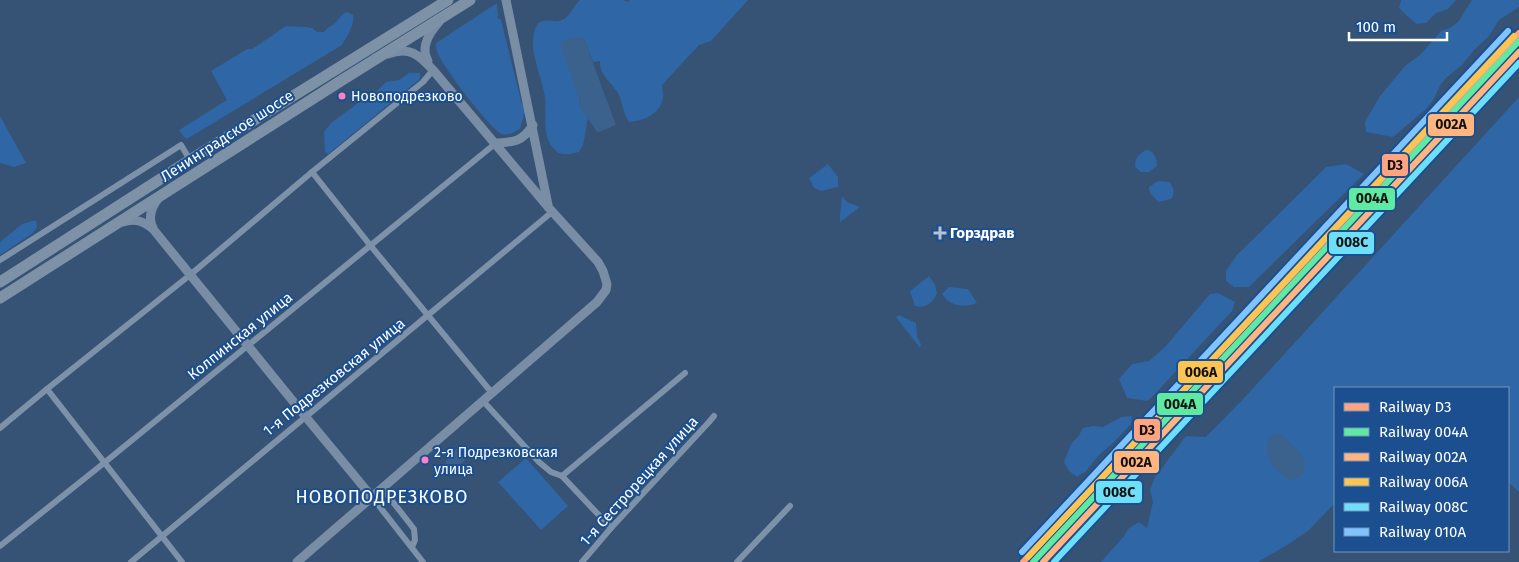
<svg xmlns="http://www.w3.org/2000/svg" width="1519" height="562" font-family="'Fira Sans',sans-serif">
<rect width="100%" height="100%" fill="#365274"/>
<g fill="#2f66a5">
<path d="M580,0H623L628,2L630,0H748L711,41L699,45L662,85C662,89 664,94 663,98C660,114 644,121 629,122C622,111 623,105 619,95C613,83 599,76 600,61L593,62L584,39L579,98L580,107L588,117L583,146L579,152C570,154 561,157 554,149C541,135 547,114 545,97C542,80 535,64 533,48C533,41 533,30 537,25C543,16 554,24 562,20C570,17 573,6 580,0Z"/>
<polygon points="1401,0 1456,0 1448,9 1436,13 1426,23 1417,24 1408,17 1399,8"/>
<polygon points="1472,0 1519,0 1519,7 1499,20 1489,36 1474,50 1462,65 1447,77 1441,84 1432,102 1426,109 1393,137 1366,132 1365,122 1380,96 1405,66 1421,54 1441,31 1450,28 1458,22"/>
<path d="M497,3L498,18L501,20L521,101L525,111L520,129C515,132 508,136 502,134C490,129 444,68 438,54C436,51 436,47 436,43Z"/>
<path d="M347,12L353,15C355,25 347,36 342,45L187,139L183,136L179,130L227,100L211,71L247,49H252L286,26L305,27L312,28L317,32H324C327,28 329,27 334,24C339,20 340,15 347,12Z"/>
<polygon points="409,73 420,73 420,79 328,154 325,152 324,132 332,122 353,107 363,98 376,92 386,82 399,80"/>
<polygon points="1519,97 1519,492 1508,482 1508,388 1335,388 1335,503 1309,530 1292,542 1258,562 1101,562 1124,536 1129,528 1139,522 1147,528 1153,502 1150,490 1155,477 1186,436 1206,437 1245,397"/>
<polygon points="0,116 26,163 14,167 0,163"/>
<path d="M1146,150C1154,150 1157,159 1157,166L1149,172H1141L1135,167C1135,157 1138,155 1146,150Z"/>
<polygon points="828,164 838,177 838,187 821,191 814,188 809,178"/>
<polygon points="1346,164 1364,174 1249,287 1234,287 1226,281 1226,271 1236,256 1326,167"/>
<path d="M1158,181L1170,182C1173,188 1176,193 1171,199L1159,202C1155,199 1148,192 1149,187Z"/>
<polygon points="842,196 847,202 860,207 840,222 840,216"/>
<polygon points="36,220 37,227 33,233 0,255 0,242 22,224"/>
<path d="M929,276L935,285L937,293C933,302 927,309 915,306L910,291Z"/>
<path d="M949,287L968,289L977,303C964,308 951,307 942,294Z"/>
<polygon points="1218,293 1235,302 1232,311 1152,397 1147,401 1127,398 1119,379 1132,364 1149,361 1165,347 1210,294"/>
<polygon points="899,315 916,323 917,337 921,344 920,348 896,317"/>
<polygon points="1132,416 1131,424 1114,442 1098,456 1086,471 1077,477 1069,471 1064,462 1071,444 1078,437 1083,428 1093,426 1103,427 1121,417"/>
<polygon points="526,458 568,506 541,530 498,482"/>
</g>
<g fill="#3b618d">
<polygon points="578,37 584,39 616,125 599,132 597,132 580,107 579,98 561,47 561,44 563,41"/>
<path d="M1279,433C1287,439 1300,451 1304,460C1306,465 1304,472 1302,476L1291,480C1281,475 1268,464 1267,452C1266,447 1268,441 1270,436Z"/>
<polygon points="464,445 467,445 471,451 470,455 460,465 448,473 446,471 446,461 457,449"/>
</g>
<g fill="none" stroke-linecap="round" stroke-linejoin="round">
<g stroke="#7d92a8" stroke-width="6">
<polyline points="312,172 370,245 492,393"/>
<polyline points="0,260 181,145 190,160"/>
<polyline points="47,389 182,562"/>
<polyline points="483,401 539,462 551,472 562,476 611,528"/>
<polyline points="0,428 47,389 190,275 312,172 423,82 433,70"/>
<polyline points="562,476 685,373"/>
<polyline points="382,488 414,529 415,540 412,547"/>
<polyline points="372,497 423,562"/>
<polyline points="0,546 104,463 496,143"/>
<polyline points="131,562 552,212"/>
<polyline points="582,562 611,528 709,422 714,416"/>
<polyline points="737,562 790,506"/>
</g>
<g stroke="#798da4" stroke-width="9">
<polyline points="506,0 548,205"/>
<path d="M428,61C420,47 429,33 439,22"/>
<path d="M496,143C514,142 522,142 533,125"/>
<path d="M123,222C135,218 143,221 153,229L305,416L372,497"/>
<path d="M153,228C148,218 151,208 158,199"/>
<path d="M297,562L597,302L606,290L607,284L603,271L598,262L549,208L433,70C419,55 410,46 388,54"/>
</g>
<g stroke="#7e92a7" stroke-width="11">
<polyline points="0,282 190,160 448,0"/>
<polyline points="0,298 339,82 470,0"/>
</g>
<g stroke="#1b4f8f" stroke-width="10">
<polyline id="rail-1" points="1023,562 1519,33"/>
</g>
<g stroke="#1b4f8f" stroke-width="10">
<polyline id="rail-2" points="1033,562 1519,41"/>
</g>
<g stroke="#1b4f8f" stroke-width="10">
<polyline id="rail-3" points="1043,562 1519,52"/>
</g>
<g stroke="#1b4f8f" stroke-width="10">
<polyline id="rail-4" points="1028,557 1514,36"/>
</g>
<g stroke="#1b4f8f" stroke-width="10">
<polyline id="rail-5" points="1054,562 1519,63"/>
</g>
<g stroke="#1b4f8f" stroke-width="10">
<polyline id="rail-6" points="1022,552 1508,31"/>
</g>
<use href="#rail-1" stroke="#ffa480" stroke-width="6"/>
<use href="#rail-2" stroke="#60e9a3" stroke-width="6"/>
<use href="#rail-3" stroke="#ffb580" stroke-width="6"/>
<use href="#rail-4" stroke="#fcc553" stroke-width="6"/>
<use href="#rail-5" stroke="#6ddff8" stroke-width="6"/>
<use href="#rail-6" stroke="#80c4ff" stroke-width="6"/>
</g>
<g fill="#ff80c5" stroke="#1b4f8f" stroke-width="2">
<circle cx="342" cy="96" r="4.5"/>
<circle cx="425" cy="460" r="4.5"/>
</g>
<path fill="#b9c2ce" stroke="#1b4f8f" stroke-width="2" d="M937.5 225.5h5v5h5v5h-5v5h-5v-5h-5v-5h5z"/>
<g text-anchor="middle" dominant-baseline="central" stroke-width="4" stroke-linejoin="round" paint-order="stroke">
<g font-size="14" fill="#fff" stroke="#1b4f8f" text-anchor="start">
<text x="351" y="96">Новоподрезково</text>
<text x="434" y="452">2-я Подрезковская<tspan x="434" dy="17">улица</tspan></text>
</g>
<g font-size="15" fill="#fff" stroke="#1b4f8f">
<text transform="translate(227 136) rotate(-33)">Ленинградское шоссе</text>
<text transform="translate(240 336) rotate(-39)">Колпинская улица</text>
<text transform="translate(334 377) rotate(-39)">1-я Подрезковская улица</text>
<text transform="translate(639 481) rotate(-48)">1-я Сестрорецкая улица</text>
</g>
<g font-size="15" font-weight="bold" fill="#fff" stroke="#1b4f8f" text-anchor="start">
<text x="950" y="233">Горздрав</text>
</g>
<g font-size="18" letter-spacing="1" fill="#fff" stroke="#1b4f8f">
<text x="382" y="497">НОВОПОДРЕЗКОВО</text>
</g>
</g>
<g stroke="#1b4f8f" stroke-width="2">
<rect x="1427" y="113" width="48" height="24" rx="5" fill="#ffb580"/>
<rect x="1381" y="153" width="28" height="24" rx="5" fill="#ffa480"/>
<rect x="1348" y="187" width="48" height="24" rx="5" fill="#60e9a3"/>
<rect x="1328" y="231" width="47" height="24" rx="5" fill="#6ddff8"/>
<rect x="1177" y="360" width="47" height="24" rx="5" fill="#fcc553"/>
<rect x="1156" y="392" width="48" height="24" rx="5" fill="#60e9a3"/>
<rect x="1133" y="418" width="28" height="24" rx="5" fill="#ffa480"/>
<rect x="1113" y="450" width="47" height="24" rx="5" fill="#ffb580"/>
<rect x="1095" y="480" width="48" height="24" rx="5" fill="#6ddff8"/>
</g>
<g font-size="14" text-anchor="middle" font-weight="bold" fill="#111">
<text x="1451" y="129">002А</text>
<text x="1395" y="170">D3</text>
<text x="1372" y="203">004А</text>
<text x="1352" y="247">008С</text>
<text x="1201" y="377">006А</text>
<text x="1180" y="409">004А</text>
<text x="1147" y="435">D3</text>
<text x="1136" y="467">002А</text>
<text x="1119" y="497">008С</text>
</g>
<rect x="1334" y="387" width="175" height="165" fill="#1b4f8f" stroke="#7695bc"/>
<rect x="1344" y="403" width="25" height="8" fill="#ffa480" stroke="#7695bc"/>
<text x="1379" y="412" font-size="15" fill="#ffffff">Railway D3</text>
<rect x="1344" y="428" width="25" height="8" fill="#60e9a3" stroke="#7695bc"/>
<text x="1379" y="437" font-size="15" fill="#ffffff">Railway 004А</text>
<rect x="1344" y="453" width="25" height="8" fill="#ffb580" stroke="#7695bc"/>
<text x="1379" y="462" font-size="15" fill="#ffffff">Railway 002А</text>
<rect x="1344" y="478" width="25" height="8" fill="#fcc553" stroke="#7695bc"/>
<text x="1379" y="487" font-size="15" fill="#ffffff">Railway 006А</text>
<rect x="1344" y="503" width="25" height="8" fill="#6ddff8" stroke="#7695bc"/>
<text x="1379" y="512" font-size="15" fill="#ffffff">Railway 008С</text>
<rect x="1344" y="528" width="25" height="8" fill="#80c4ff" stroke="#7695bc"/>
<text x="1379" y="537" font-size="15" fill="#ffffff">Railway 010А</text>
<path d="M1349 32v8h98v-8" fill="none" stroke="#ffffff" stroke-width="2.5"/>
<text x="1356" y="32" font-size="15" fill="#ffffff" stroke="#1b4f8f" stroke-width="4" paint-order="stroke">100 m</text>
</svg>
